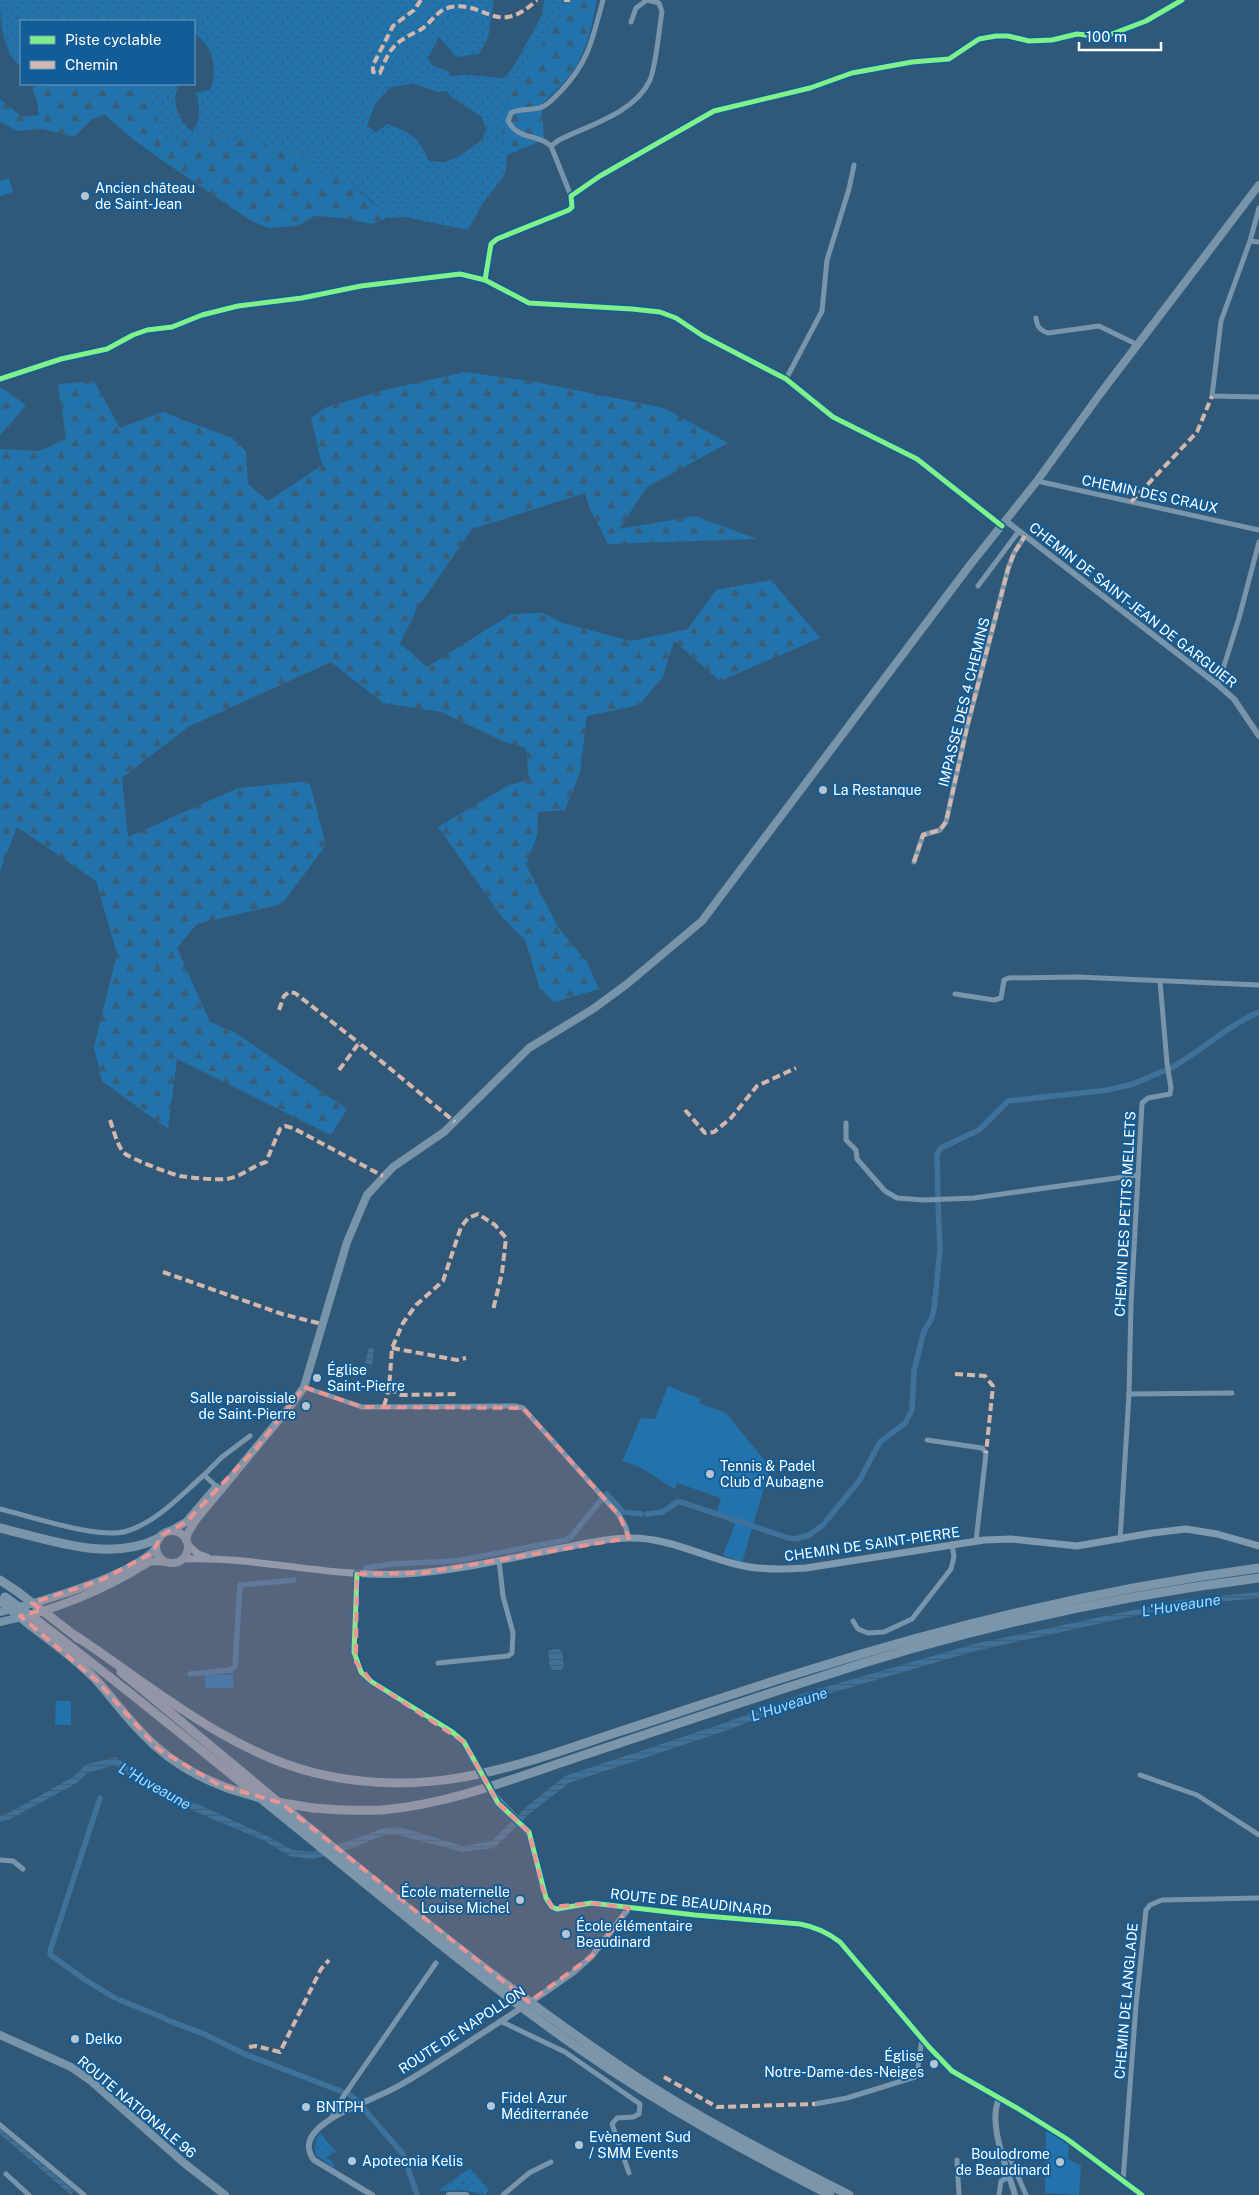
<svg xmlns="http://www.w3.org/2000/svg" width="1259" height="2195" font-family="'Public Sans',sans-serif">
<defs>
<pattern id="grass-dots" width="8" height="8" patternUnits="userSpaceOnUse" patternTransform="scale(1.25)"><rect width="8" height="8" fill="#2272ac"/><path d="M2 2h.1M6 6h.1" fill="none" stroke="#395d77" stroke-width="1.8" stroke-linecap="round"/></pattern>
<pattern id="forest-firs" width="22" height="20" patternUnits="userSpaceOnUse" patternTransform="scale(1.25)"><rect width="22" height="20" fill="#2272ac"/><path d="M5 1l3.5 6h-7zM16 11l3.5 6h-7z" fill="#395d77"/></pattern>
<pattern id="water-rules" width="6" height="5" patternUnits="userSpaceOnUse" patternTransform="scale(1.25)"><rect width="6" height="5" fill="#3e729b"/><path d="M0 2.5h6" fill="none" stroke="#465b6c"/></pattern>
</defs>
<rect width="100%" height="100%" fill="#305979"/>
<g fill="url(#grass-dots)" fill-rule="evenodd">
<path d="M0,0H494L488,38L479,54L456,57L439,37L428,58L432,65L449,72L450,76L469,75L504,78L514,66L542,15L544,0H566L548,37L527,67L503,112L502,129L507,155L506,169L503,177L483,203L468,230L405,217L387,218L384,211L370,199L351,186L315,170L304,158L219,138L169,142L160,132L146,84H181C168,96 179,123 192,131C202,120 200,107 196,93L210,90C218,67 214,47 194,33V21H21V66C3,55 0,19 0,0ZM414,84L438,92L447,91L450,96L481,116L486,128L483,139L461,155L446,162L429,161C418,137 412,133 388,124L376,132L367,126L375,104L391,87Z"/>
<polygon points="321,2134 336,2152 326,2157 334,2163 334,2168 316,2155 315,2150 317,2136"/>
<polygon points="470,2168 489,2190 485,2195 463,2190 438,2191"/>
</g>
<g fill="url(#forest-firs)">
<path d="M566,0H597C593,20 588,45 578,63C570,79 554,91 542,104L544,140L507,155L502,129L503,112L527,67L548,37Z"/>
<polygon points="58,84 146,84 160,132 169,142 219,138 263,144 280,149 304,158 315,170 351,186 384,211 387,218 372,224 342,218 314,216 297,226 268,228 250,220 169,165 134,140 105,115 92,119 74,137 43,129 16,131 0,121 0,99 22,117 39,115 37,101 32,88 37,86"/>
<polygon points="465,372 536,382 664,408 728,443 647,487 619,529 695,516 757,539 608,544 589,507 585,493 472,529 418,607 400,643 427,667 511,614 543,613 563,623 631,641 688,629 716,590 771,580 820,638 720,681 674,641 663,677 639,705 587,716 580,772 565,810 538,812 537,836 526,865 558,927 587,962 599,989 554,1002 540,989 525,940 502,917 438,827 509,785 529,780 526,748 505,742 441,712 383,703 331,662 188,727 122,778 128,837 238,788 309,781 326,845 282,904 197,924 177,948 210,1022 234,1032 347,1109 331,1135 177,1059 168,1129 102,1081 94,1047 117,954 96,881 17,827 0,871 0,449 39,451 66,439 58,384 94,381 120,428 163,412 232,438 246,451 248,484 268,501 322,465 311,418 327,407 385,390"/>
<polygon points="0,387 26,405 0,436"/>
</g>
<g fill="#2272ac">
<polygon points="9,178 13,192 0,196 0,181"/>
<path d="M668,1386L701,1399L699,1403L726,1413L770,1467L742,1563L723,1555L735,1524L716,1515L721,1498L677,1483L675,1489C655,1478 645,1467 622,1461L641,1418L655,1419Z"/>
<rect x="205" y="1675" width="28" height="13"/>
<polygon points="56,1701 71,1701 71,1725 55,1725"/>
<polygon points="1046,2130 1069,2145 1068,2159 1081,2166 1079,2195 1045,2193"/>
</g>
<g fill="url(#water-rules)">
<polygon points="369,1348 374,1349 372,1365 365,1363"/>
<polygon points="1259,1592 1259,1598 1183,1605 975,1651 804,1701 725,1731 569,1783 529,1814 494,1848 462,1852 398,1835 384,1835 353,1848 313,1859 290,1856 261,1839 203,1815 143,1786 115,1765 87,1773 77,1783 10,1819 0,1822 0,1816 9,1813 73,1777 85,1765 116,1757 145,1780 265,1835 293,1850 312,1852 349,1841 384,1828 400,1827 463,1846 492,1841 524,1809 565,1776 722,1724 802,1694 974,1644 1181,1600"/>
<polygon points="559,1649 562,1652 564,1666 561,1670 553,1670 550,1667 548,1652 550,1650"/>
<polygon points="0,2129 74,2191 71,2195 0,2134"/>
</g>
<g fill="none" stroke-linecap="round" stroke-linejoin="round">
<g stroke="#3e729b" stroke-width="5.5">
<path d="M1171,1068C1201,1051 1227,1026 1259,1012"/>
<polyline points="938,1198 937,1154 941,1148 979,1130 1008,1101 1108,1090 1133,1084 1166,1070"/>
<polyline points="607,1494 623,1512 641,1514"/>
<polyline points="647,1514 663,1512 677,1502 681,1502 788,1538 796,1539 809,1535 823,1525"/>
<polyline points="826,1521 859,1481 880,1442 905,1423 912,1410 914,1371 924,1331 932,1318 934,1309 940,1250 938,1202"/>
<polyline points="366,1568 392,1564 456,1561 566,1540 571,1537 601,1500"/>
<polyline points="190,1674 231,1670 235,1666 240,1585 294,1580"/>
<polyline points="84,1979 53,1957 50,1954 51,1948 100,1798"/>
<polyline points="87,1981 115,1998"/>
<polyline points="120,2000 164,2018"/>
<polyline points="167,2020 204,2034 245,2054"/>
<polyline points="247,2055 343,2092"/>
<polyline points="349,2094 356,2100"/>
<polyline points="363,2108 403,2154 417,2195"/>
</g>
<g stroke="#7995ab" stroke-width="5">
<polyline points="631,22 636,8 647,0"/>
<path d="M551,146C537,133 519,141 508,121L511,113C522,107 533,112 544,106C550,103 556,96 561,91C590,60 592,39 603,0"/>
<path d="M571,196L551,146L559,140C589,125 635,113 650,80C656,66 659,29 662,12L659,3L647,0"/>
<polyline points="1259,208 1250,241 1221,321 1212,396 1259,397"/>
<polyline points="1250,241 1259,242"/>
<polyline points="485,280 491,244 497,239 569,210 572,207 571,196 600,176 714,111 810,88 852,73 912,62 949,59 979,39 996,36 1008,36 1029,41 1052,40 1077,34 1104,37 1146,21 1182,0"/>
<path d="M1036,318C1037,327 1040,330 1048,333L1099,326L1138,345"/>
<polyline points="786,379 822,311 827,260 849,189 854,165"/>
<polyline points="1037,481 1259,530"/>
<polyline points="978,586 1019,531"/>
<polyline points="1218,685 1239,618 1259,542"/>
<polyline points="914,862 923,835 940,830 946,822 967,727 1008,569 1014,553 1025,536"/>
<polyline points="955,994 994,1000 1001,998 1004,980 1009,978 1077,977 1259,985"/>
<polyline points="846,1123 846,1140 856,1150 857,1159 885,1191 897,1198 924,1200 974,1198 1138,1175"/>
<polyline points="304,1387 362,1407 515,1406 523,1408 619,1515 625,1525 629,1538"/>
<polyline points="1129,1394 1232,1393"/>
<polyline points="927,1440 982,1448 986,1453 976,1541"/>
<polyline points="204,1475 222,1457 250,1436"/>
<path d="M0,1509C30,1516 99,1540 127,1531C157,1522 181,1495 204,1475L217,1487"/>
<polyline points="1120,1540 1129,1394 1131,1304 1142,1103 1148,1098 1170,1094 1171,1088 1167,1063 1160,981"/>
<polyline points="853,1621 858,1629 868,1633 884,1632 912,1619 951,1569 954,1557 952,1544"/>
<polyline points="438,1663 508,1656 512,1653 513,1633 503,1596 499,1560"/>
<polyline points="1140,1775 1197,1795 1259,1835"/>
<polyline points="0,1860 13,1861 23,1869"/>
<polyline points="500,2021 565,2052 640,2104 639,2114 633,2117 617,2118 612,2124 629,2173"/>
<polyline points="815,2104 847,2098 915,2077 917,2075 922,2038"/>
<polyline points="331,2119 343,2097 436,1963"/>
<polyline points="0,2125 84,2195"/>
<polyline points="1002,2154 1009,2156 1026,2195"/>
<polyline points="957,2160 959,2195"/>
<polyline points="6,2174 29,2195"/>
<polyline points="1123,2181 1136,2005 1146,1910 1150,1905 1162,1900 1259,1898"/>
<polyline points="503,2195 529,2173 551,2162"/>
<polyline points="999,2195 1001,2181 1009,2177"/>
</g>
<g stroke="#7995ab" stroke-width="6">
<polyline points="0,379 61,359 107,349 133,335 147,330 172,327 202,315 238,306 302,298 361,286 460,274 485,280 529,303 632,309 660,312 676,318 703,336 786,379 833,417 917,459 1002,526"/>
<polyline points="1006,521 1218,685 1234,699 1259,736"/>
<polyline points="357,1574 354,1652 361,1672 372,1682 451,1731 464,1742 480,1769"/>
<path d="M492,1791C503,1810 525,1820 532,1842C538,1859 539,1901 557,1909L591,1903L695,1915L800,1924C816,1927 827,1932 840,1942L929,2047L952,2071L1017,2108L1067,2139L1142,2195"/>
<polyline points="544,1993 574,1972 592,1956 629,1908"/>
<path d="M999,2099C987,2124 1008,2170 1015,2195"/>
<path d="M372,2195L314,2160C307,2151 307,2141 315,2132C333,2111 377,2099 402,2084C437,2064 471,2040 506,2018"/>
<polyline points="449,2195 466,2195"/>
</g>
<g stroke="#809bb0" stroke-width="7">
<polyline points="188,1545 198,1554 207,1557"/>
<path d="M183,1559C257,1556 331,1578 405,1574C458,1571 510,1558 562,1548C584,1544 606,1538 629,1538C665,1537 700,1555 735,1564C758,1570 781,1570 806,1568L984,1540L1011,1539L1077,1546L1152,1533L1186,1529L1217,1534L1259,1546"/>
</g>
<g stroke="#7894a9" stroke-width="8">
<polyline points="170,1531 186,1522 216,1487"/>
<circle cx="172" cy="1547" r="16"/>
<polyline points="186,1540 188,1533 196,1520 292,1404 304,1387 347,1242 367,1195 393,1167 444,1132 529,1048 593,1009 627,984 702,921 970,565 1037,481 1100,394 1259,185"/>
<path d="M0,1612C37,1603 132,1576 156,1548"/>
<path d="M0,1622C53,1611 103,1591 149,1562L156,1561L165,1562"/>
<polyline points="0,2035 71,2067 91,2081 184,2163 225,2195"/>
</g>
<g stroke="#7b95aa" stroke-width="9">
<path d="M0,1528C50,1540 110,1563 159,1538"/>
<polyline points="0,1580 18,1592"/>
<polyline points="52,1618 79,1639"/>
<path d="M39,1622C140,1699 237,1779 335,1859C416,1925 497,1992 584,2052C662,2106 745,2151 830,2195"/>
<path d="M30,1625C53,1643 78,1660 98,1682C113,1699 127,1718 143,1734C167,1760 197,1777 230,1789"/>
<path d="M76,1636C151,1686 227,1751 315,1773C428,1800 510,1768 615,1733C681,1712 746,1689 812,1669C958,1623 1107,1588 1259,1568"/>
<path d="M121,1672C289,1809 452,1954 632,2074C701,2120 775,2157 849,2195"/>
<path d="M313,1808C336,1810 358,1811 382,1810C453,1804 522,1775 590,1753C664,1728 739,1703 814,1679C958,1631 1108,1597 1259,1578"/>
</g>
<g stroke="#7995ab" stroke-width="6">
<polyline points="480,1769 492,1791"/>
<polyline points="506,2018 544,1993"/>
</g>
<g stroke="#7b95aa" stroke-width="9">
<polyline points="18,1592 52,1618"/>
<polyline points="5,1597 39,1622"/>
<polyline points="0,1601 30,1625"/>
<polyline points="230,1789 270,1801 313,1808"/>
</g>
<g stroke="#d1b7ad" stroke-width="4" stroke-dasharray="8 4" stroke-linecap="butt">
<path d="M421,0L414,10L393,26L373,65V72L380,73C390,47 395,42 420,30C431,24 436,10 451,7C487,1 496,38 537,0"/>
<polyline points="564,0 570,0"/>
<polyline points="1131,502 1197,432 1212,396"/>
<polyline points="914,862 923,835 940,830 946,822 967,727 1008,569 1014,553 1025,536"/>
<polyline points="279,1010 284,996 289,992 295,993 359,1043"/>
<polyline points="339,1070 359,1043 455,1122"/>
<polyline points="685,1110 705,1133 714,1132 731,1118 757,1086 796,1068"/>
<path d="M110,1120C114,1131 116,1142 123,1152C128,1158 171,1174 180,1176C194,1178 212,1180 227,1179C241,1177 252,1166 266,1162L280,1129L285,1126L293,1128L383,1176"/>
<polyline points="163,1272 282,1314 322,1324"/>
<polyline points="392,1348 457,1360 466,1358"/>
<polyline points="955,1374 985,1376 993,1386 986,1453"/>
<polyline points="389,1389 401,1395 457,1394"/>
<polyline points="384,1406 389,1389 392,1348 403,1323 416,1305 443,1281 461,1227 468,1218 478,1214 495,1225 506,1238 502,1273 493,1310"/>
<polyline points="249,2047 256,2046 280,2052 321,1969 329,1960"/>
<polyline points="664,2077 717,2107 815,2104"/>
</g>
<g stroke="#125d97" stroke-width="8">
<g id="cycleway">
<polyline points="485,280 491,244 497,239 569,210 572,207 571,196 600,176 714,111 810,88 852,73 912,62 949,59 979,39 996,36 1008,36 1029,41 1052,40 1077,34 1104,37 1146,21 1182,0"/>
<polyline points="0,379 61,359 107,349 133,335 147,330 172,327 202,315 238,306 302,298 361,286 460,274 485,280 529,303 632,309 660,312 676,318 703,336 786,379 833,417 917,459 1002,526"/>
<path d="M357,1574L354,1652L361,1672L372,1682L451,1731L464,1742L498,1803L529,1832L546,1898L552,1907L557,1909L591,1903L695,1915L800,1924C816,1927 827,1932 840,1942L929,2047L952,2071L1017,2108L1067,2139L1142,2195"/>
</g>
</g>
<use href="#cycleway" stroke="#82f089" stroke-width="5"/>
</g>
<path fill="#ea9494" fill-opacity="0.2" stroke="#ea9494" stroke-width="4" stroke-dasharray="10 6" stroke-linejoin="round" d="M304,1387L362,1407L523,1408L619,1515L629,1538L422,1573L357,1574L356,1662L372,1682L464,1742L498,1803L529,1832L543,1890L552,1907L591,1903L629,1908L592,1956L529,2002L281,1803L219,1785L158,1749L97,1681L20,1616L42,1610L32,1603L101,1580L152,1553L162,1535L186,1522L257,1447Z"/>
<g fill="#b7c5d0" stroke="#125d97" stroke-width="2">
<circle cx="85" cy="196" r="5"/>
<circle cx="823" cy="790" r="5"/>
<circle cx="317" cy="1378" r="5"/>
<circle cx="306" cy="1406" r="5"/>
<circle cx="710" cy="1474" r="5"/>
<circle cx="520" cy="1900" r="5"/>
<circle cx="566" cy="1934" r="5"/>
<circle cx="75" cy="2039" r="5"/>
<circle cx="934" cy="2064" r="5"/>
<circle cx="491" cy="2106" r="5"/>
<circle cx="306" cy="2107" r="5"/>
<circle cx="579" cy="2145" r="5"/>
<circle cx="352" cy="2161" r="5"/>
<circle cx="1060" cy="2162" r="5"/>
</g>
<g text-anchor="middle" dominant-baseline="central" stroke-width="4" stroke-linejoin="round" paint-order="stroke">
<g font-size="14" fill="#fff" stroke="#125d97" text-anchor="start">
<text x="95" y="188">Ancien château<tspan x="95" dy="16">de Saint-Jean</tspan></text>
<text x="833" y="790">La Restanque</text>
<text x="327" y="1370">Église<tspan x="327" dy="16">Saint-Pierre</tspan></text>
<text x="296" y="1398" text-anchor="end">Salle paroissiale<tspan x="296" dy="16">de Saint-Pierre</tspan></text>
<text x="720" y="1466">Tennis &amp; Padel<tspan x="720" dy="16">Club d'Aubagne</tspan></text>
<text x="510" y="1892" text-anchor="end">École maternelle<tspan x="510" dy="16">Louise Michel</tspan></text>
<text x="576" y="1926">École élémentaire<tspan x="576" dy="16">Beaudinard</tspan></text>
<text x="85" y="2039">Delko</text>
<text x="924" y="2056" text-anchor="end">Église<tspan x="924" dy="16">Notre-Dame-des-Neiges</tspan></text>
<text x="501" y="2098">Fidel Azur<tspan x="501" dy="16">Méditerranée</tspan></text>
<text x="316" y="2107">BNTPH</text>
<text x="589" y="2137">Evènement Sud<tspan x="589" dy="16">/ SMM Events</tspan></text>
<text x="1050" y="2154" text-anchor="end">Boulodrome<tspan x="1050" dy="16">de Beaudinard</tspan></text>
<text x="362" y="2161">Apotecnia Kelis</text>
</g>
<g font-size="14" fill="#fff" stroke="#125d97">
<text transform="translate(1150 494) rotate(12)">CHEMIN DES CRAUX</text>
<text transform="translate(1133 605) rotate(38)">CHEMIN DE SAINT-JEAN DE GARGUIER</text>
<text transform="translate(964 702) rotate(-76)">IMPASSE DES 4 CHEMINS</text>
<text transform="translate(1125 1214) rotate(-87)">CHEMIN DES PETITS MELLETS</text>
<text transform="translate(872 1544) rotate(-8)">CHEMIN DE SAINT-PIERRE</text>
<text transform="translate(691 1902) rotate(6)">ROUTE DE BEAUDINARD</text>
<text transform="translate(1126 2001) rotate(-85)">CHEMIN DE LANGLADE</text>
<text transform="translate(462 2030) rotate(-33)">ROUTE DE NAPOLLON</text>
<text transform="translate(137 2107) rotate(40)">ROUTE NATIONALE 96</text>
</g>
<g font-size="15" font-style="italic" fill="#aedbfa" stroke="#125d97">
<text transform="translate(1181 1605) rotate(-9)">L'Huveaune</text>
<text transform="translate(789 1704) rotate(-18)">L'Huveaune</text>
<text transform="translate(155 1786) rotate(29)">L'Huveaune</text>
</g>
</g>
<rect x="20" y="20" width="175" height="65" fill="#125d97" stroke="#719ec1"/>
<rect x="30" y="36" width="25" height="8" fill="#82f089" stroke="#719ec1"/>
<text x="65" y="45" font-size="15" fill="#ffffff">Piste cyclable</text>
<rect x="30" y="61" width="25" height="8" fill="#d1b7ad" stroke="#719ec1"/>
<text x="65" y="70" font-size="15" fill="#ffffff">Chemin</text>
<path d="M1079 42v8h82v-8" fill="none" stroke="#ffffff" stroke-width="2.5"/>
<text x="1086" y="42" font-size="15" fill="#ffffff" stroke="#125d97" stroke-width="4" paint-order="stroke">100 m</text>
</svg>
